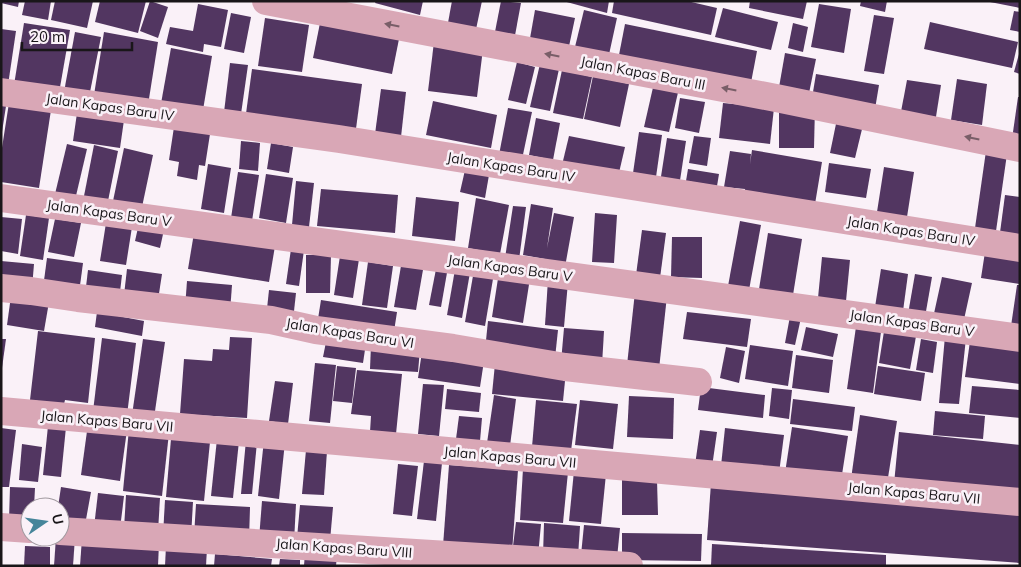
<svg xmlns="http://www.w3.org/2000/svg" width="1021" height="567" font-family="Mulish,sans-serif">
<rect width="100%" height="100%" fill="#faf1f8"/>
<g fill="#523661">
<polygon points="1,1 19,1 18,7 1,3"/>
<polygon points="25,1 51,1 48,20 22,15"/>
<polygon points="55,1 93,1 87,28 51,20"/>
<polygon points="100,1 146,1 138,33 95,22"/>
<polygon points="150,1 168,7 158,38 140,31"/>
<polygon points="376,1 423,1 420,15 375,3"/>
<polygon points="452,1 482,1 475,34 447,28"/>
<polygon points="501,1 521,3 513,46 493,42"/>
<polygon points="563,1 609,1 607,13"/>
<polygon points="614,1 687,1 717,8 711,35 612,13"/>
<polygon points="750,1 807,1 803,19 749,8"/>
<polygon points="861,1 887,1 885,12 860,6"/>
<polygon points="990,1 1020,1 1020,8 990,2"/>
<polygon points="198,4 228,10 221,47 204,44 203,52 166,44 170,27 193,31"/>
<polygon points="819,4 851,9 844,53 811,47"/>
<polygon points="723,8 778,22 771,50 715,37"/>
<polygon points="535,10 575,18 568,51 529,44"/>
<polygon points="584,10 617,18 608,59 574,51"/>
<polygon points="1014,11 1020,12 1020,32 1010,30"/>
<polygon points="231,13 251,17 244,53 224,49"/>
<polygon points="874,15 894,18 884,74 864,71"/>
<polygon points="265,18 309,25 302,72 258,66"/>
<polygon points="930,22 1018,42 1012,68 924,49"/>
<polygon points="24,23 70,30 59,93 14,85"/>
<polygon points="320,23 399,39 392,74 313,58"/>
<polygon points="793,23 808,27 803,52 788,48"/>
<polygon points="625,24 757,51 750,88 618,60"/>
<polygon points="1,29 16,31 8,85 1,84"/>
<polygon points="75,32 101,37 89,97 64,92"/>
<polygon points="104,32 158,42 148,105 94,95"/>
<polygon points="434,42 483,49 477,97 428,91"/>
<polygon points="171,48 212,56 202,116 160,109"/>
<polygon points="785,53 816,59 808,98 778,93"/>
<polygon points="1019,54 1020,54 1020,74 1014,72"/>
<polygon points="517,62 535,67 526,104 508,100"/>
<polygon points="230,63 248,65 241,114 224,112"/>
<polygon points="540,64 559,69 550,111 530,107"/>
<polygon points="252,69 362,84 355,136 245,121"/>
<polygon points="562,70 592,77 583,119 553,113"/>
<polygon points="816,74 879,85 875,109 812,98"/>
<polygon points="593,76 629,84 620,127 584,119"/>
<polygon points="957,79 987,84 982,125 951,120"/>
<polygon points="907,80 941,85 935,123 900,117"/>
<polygon points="654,83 679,88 669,132 644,127"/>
<polygon points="381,89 406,92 401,137 375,134"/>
<polygon points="1018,97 1020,97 1020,140 1012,139"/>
<polygon points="680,98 705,102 699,133 675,128"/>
<polygon points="433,101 497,115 491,148 426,135"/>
<polygon points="9,103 51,110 39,188 1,182 1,154"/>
<polygon points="723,103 774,108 770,144 719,138"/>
<polygon points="779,105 815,106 814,148 779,148"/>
<polygon points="1,106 6,106 2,132 1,132"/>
<polygon points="508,108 532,112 521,164 498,160"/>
<polygon points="77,113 124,120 120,148 73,141"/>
<polygon points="536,118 560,123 553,160 529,155"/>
<polygon points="837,119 863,125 855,158 830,153"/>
<polygon points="174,127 210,134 205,166 199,165 197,180 177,176 179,162 169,160"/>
<polygon points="639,132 662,135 656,177 633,173"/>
<polygon points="569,136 625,147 618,177 562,165"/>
<polygon points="694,136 711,138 707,166 689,163"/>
<polygon points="667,138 686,141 679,187 660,183"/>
<polygon points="241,141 260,143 258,171 239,169"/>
<polygon points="271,143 293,147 289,173 267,169"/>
<polygon points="67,144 87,149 75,200 55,194"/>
<polygon points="94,145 118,151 108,201 84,196"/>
<polygon points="124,148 153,155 142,207 113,201"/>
<polygon points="752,150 822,162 814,210 744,198 745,189 724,187 730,151 751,154 750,164"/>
<polygon points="986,151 1007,154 996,231 975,228"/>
<polygon points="829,163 871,169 866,198 825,192"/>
<polygon points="208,164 231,168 224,213 201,209"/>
<polygon points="884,167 914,172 907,217 877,212"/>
<polygon points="688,169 719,174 717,186 686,181"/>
<polygon points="465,170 489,175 485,198 460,192"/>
<polygon points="238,172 259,175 252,221 231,218"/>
<polygon points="266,174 293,178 286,223 259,218"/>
<polygon points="296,181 314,183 309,227 292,225"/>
<polygon points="321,189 398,195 395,233 317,226"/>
<polygon points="1005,195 1020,197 1020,244 999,240"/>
<polygon points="416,197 459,202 455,241 412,236"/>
<polygon points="476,198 509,205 500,254 468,248"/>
<polygon points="531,204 553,208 547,248 554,213 574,217 565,267 544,263 545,259 523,255"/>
<polygon points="513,206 526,207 519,260 505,258"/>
<polygon points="595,213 617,215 614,263 592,262"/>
<polygon points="26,215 49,218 43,260 20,256"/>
<polygon points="1,217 22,219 18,254 1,251"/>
<polygon points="55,219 81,223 74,257 48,252"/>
<polygon points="140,219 165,225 160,248 135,241"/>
<polygon points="740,221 761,225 749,290 728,286"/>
<polygon points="106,223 132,227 126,265 100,261"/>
<polygon points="195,227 276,240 269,282 188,269"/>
<polygon points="642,230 666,233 660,278 636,275"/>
<polygon points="768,233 802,239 793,295 759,289"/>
<polygon points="672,237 702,237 702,278 671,277"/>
<polygon points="292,242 305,243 299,286 286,284"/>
<polygon points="985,252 1020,257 1020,284 981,278"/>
<polygon points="306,255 331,255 330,293 306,293"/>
<polygon points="340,256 359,259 353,298 334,295"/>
<polygon points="822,257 850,260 846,301 818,298"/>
<polygon points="47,258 83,263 79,293 43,288"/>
<polygon points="402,260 424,264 416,310 394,307"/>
<polygon points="1,261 34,264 32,288 1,285"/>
<polygon points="368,262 393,266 387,308 362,305"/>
<polygon points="437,264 448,267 441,307 429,305"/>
<polygon points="456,264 471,267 462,318 447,315"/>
<polygon points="127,269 162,274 158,300 124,295"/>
<polygon points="881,269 908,274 903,311 875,307"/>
<polygon points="88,270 122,275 119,300 85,295"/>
<polygon points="474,270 494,273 485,326 465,322"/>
<polygon points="499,272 530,278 523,323 492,317"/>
<polygon points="915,274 932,277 925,317 908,314"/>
<polygon points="942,277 972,283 963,324 933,318"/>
<polygon points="548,280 568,282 564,327 545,325"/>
<polygon points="187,281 232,285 230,312 185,308"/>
<polygon points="1017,285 1020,285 1020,334 1010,333"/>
<polygon points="269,290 296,293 293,320 266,318"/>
<polygon points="635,292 667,296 659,369 627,365"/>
<polygon points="11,296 49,302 44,331 7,325"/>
<polygon points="321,300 397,312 393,338 317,325"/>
<polygon points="791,311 802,313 795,345 785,343"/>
<polygon points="97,312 144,321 142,336 95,327"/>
<polygon points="687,312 751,319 747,347 683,339"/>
<polygon points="857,320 882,324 873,393 847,389"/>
<polygon points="488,321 558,330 555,358 485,350"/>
<polygon points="885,325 917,331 910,369 879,363"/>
<polygon points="806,327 838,334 833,357 801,350"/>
<polygon points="564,328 604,331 602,365 561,362"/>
<polygon points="38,331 95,338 88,403 65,400 64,404 30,400"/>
<polygon points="971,334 1020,341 1020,384 965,377"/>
<polygon points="945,336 966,338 959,404 939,403"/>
<polygon points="230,337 252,338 247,418 180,414 184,359 212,361 213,349 229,350"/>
<polygon points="327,337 366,343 363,363 323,357"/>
<polygon points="102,338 136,343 127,415 93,411"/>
<polygon points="1,339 6,339 2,368 1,368"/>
<polygon points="143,339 165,342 154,418 132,415"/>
<polygon points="921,339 937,342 933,373 916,370"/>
<polygon points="371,345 420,349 418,372 370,369"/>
<polygon points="750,345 793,351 788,386 745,379"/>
<polygon points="726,347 745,351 739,383 720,378"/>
<polygon points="422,352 484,361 480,387 418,378"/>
<polygon points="796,355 833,360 829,393 792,388"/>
<polygon points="315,363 336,365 330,423 309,421"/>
<polygon points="495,364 566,371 563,401 492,394"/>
<polygon points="337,366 356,368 352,403 333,401"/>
<polygon points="878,366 925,373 921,401 874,394"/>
<polygon points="357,370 402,374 396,434 370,432 371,416 351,414"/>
<polygon points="275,381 293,383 288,424 269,421"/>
<polygon points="423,384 444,385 439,436 418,434"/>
<polygon points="972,386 1020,390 1020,418 969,413"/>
<polygon points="701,387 765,395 763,418 698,410"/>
<polygon points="772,388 792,390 789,419 769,416"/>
<polygon points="447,389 481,393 479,412 445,409"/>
<polygon points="494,395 516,399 510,446 487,443"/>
<polygon points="629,396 674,398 673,439 627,437"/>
<polygon points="793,399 855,407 852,431 790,424"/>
<polygon points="536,400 577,404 571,451 532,447"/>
<polygon points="580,400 618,404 613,449 575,445"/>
<polygon points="935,411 985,416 983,439 933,435"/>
<polygon points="860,415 897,421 887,484 851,479"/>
<polygon points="459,416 482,418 480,441 456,439"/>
<polygon points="88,424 127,430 120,481 81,475"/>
<polygon points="48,426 66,427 61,477 43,475"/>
<polygon points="792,427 848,436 841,481 785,473"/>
<polygon points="1,428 16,430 9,487 1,487"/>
<polygon points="725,428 784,435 779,473 721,466"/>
<polygon points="129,429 169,433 162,496 123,491"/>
<polygon points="700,430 717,432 712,467 695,465"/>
<polygon points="899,432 1020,445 1020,498 894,484"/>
<polygon points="171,439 210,442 204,501 166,497"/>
<polygon points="217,439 239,441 233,498 211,496"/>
<polygon points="246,440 257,442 252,494 241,494"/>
<polygon points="264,440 285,442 279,499 258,496"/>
<polygon points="22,444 42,447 38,482 19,480"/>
<polygon points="306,450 327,451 324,495 302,494"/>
<polygon points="424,461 442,463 436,521 417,519"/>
<polygon points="398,464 418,466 412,516 393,514"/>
<polygon points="449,465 518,470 512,552 443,546"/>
<polygon points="523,469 568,472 563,523 520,520"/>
<polygon points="574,471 606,474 601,524 569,521"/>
<polygon points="622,480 657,480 658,515 622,515"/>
<polygon points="711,483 1020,510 1020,563 707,540"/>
<polygon points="10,487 35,488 34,507 30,507 30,521 9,520"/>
<polygon points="61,487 91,492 85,525 60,521 60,507 58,507"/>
<polygon points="98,493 124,496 120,529 94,527"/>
<polygon points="126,495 160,498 158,532 124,529"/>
<polygon points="165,500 193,502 191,537 163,535"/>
<polygon points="262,501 296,504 294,542 259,539"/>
<polygon points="196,504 250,507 249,540 194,537"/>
<polygon points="300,505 333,507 330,541 297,538"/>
<polygon points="516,522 541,524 538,556 512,554"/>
<polygon points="544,523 580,526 578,557 543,555"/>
<polygon points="584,525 620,528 617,558 581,555"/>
<polygon points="622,533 702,534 701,561 622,560"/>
<polygon points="56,537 75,537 73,566 54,566"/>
<polygon points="82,538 159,543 158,566 80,566"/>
<polygon points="712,544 886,555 886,566 711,566"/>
<polygon points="25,546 50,547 50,566 24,566"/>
<polygon points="166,546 207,548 206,566 165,566"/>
<polygon points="305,552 337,555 336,566 304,566"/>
<polygon points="215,554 272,559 271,566 214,566"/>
<polygon points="280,559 300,560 300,566 279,566"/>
</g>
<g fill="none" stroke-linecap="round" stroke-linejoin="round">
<g stroke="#d9a7b6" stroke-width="28">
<polyline points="266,1 776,98 1020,148"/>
<polyline points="1,92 339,139 1020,248"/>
<polyline points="1,198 1020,338"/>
<polyline points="1,288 31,291 78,298 271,320 316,330 453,348 565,367 698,382"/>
<polyline points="1,411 1020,502"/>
<polyline points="1,527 30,529"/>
<polyline points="60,531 629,566"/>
</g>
</g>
<defs><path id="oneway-solid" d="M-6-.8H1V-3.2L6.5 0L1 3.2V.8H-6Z" transform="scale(1.25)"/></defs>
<g fill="#795e68">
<use href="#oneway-solid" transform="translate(392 25) rotate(-169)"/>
<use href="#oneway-solid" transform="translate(552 55) rotate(-169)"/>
<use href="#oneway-solid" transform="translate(729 89) rotate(-169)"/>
<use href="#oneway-solid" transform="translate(972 138) rotate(-168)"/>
</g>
<g text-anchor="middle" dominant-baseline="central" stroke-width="5" stroke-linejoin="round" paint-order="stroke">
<g font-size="14" fill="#191619" stroke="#faf1f8">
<text transform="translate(643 73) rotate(11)">Jalan Kapas Baru III</text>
<text transform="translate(110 107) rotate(8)">Jalan Kapas Baru IV</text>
<text transform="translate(511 167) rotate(9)">Jalan Kapas Baru IV</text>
<text transform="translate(109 213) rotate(8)">Jalan Kapas Baru V</text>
<text transform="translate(911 231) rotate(9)">Jalan Kapas Baru IV</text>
<text transform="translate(510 268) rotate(8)">Jalan Kapas Baru V</text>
<text transform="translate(912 323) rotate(8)">Jalan Kapas Baru V</text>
<text transform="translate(350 333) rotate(9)">Jalan Kapas Baru VI</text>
<text transform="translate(107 421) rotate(5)">Jalan Kapas Baru VII</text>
<text transform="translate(510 457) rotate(5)">Jalan Kapas Baru VII</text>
<text transform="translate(914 493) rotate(5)">Jalan Kapas Baru VII</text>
<text transform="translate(344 548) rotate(4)">Jalan Kapas Baru VIII</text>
</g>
</g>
<rect width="1021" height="567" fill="none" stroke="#191619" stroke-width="5"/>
<g transform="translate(45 522) rotate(77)"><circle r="24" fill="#faf1f8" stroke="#a0999f"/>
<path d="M0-4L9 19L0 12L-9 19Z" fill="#46859a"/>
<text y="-8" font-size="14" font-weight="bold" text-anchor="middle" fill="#191619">U</text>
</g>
<path d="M22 42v8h110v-8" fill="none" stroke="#191619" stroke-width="2.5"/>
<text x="30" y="42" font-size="15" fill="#191619" stroke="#faf1f8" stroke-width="4" paint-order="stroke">20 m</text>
</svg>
